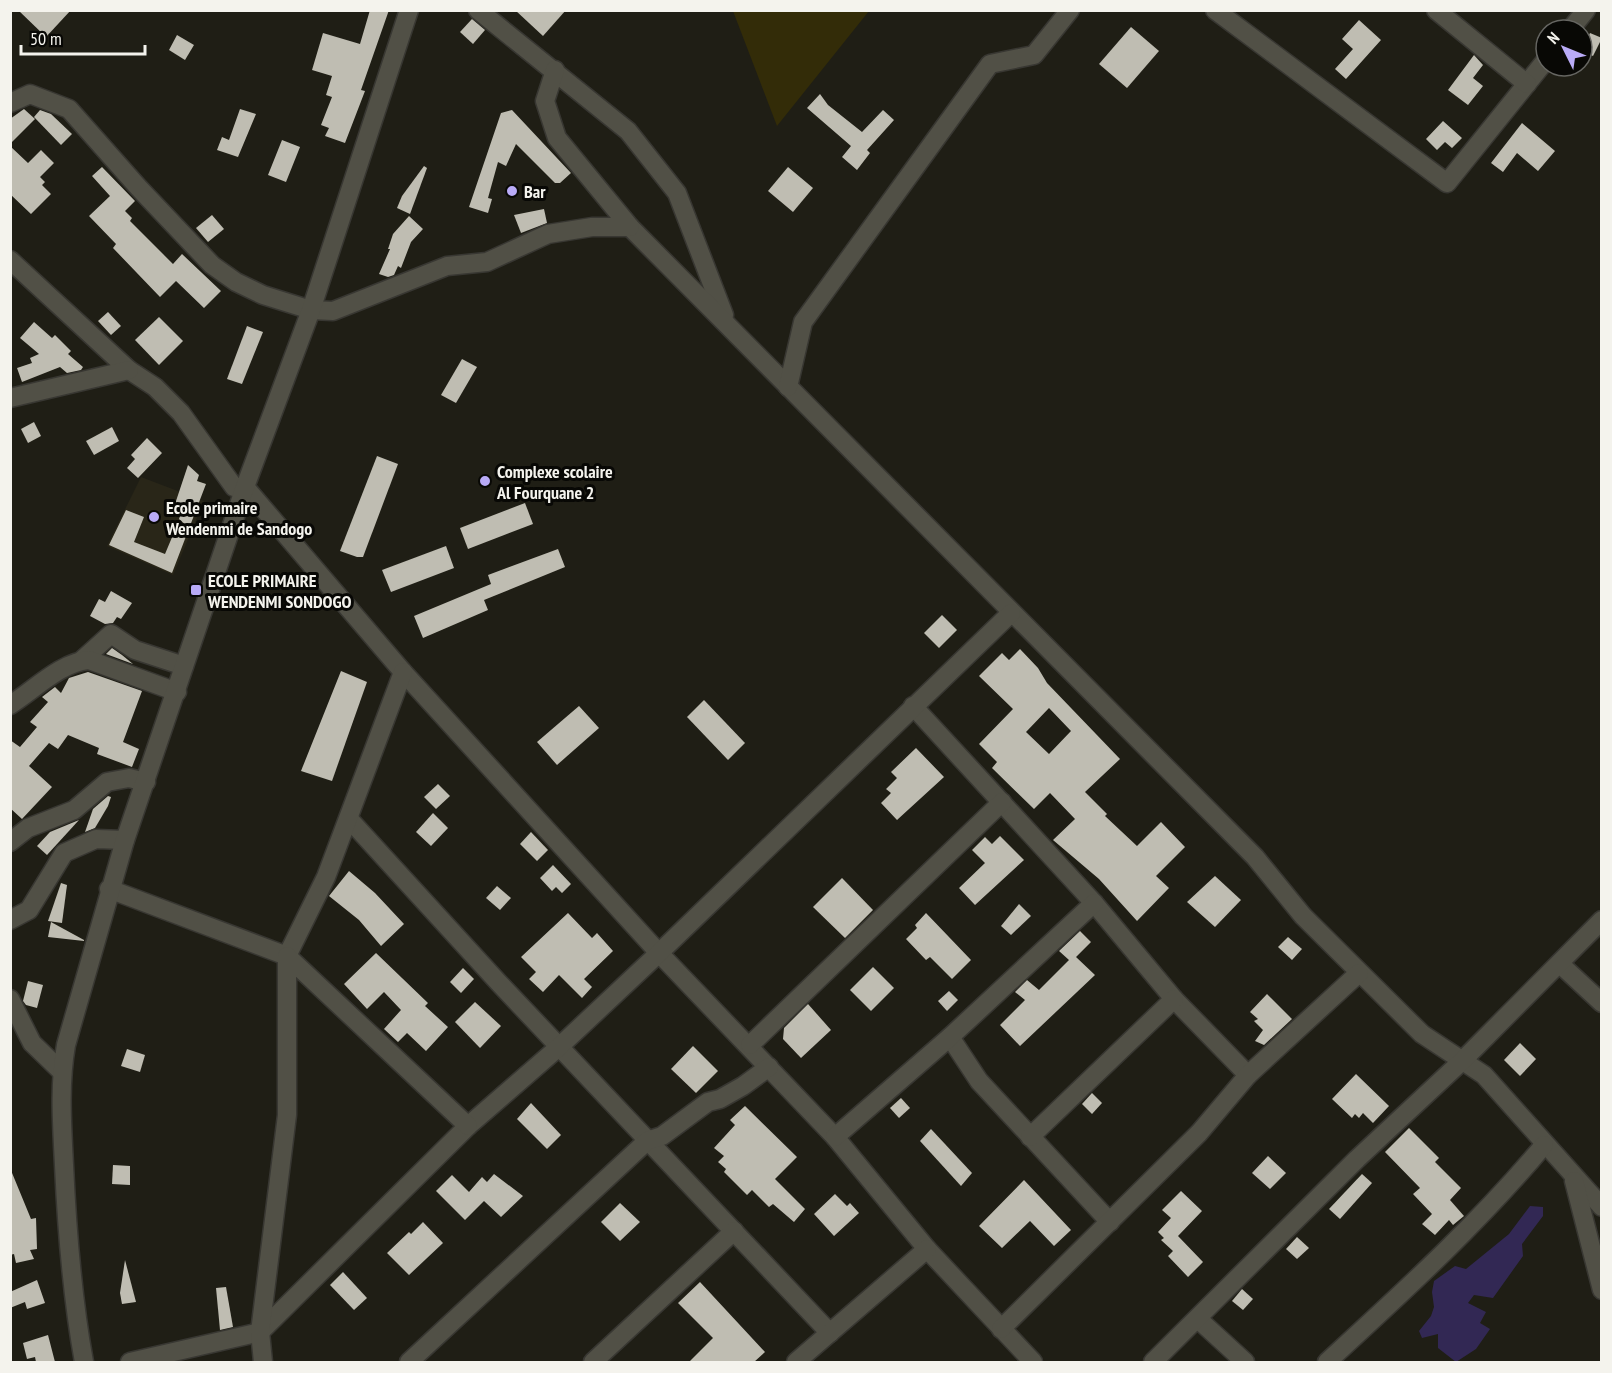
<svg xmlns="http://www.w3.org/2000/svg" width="1612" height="1373" font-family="'PT Sans Narrow',sans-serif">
<rect width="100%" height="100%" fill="#1f1e15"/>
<polygon fill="#292618" points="141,477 204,501 173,575 107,546"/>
<polygon fill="#332c08" points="733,11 869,11 777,126"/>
<polygon fill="#322854" points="1530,1206 1543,1207 1543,1216 1522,1244 1523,1256 1493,1298 1474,1295 1468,1303 1486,1312 1480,1323 1490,1329 1476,1349 1456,1362 1438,1348 1438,1334 1422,1338 1419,1331 1431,1316 1434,1307 1432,1292 1434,1281 1455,1266 1466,1269 1509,1234"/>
<g fill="#bfbdb2" fill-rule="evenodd">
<polygon points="18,10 71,10 46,37"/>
<polygon points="370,10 389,10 361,90 365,91 345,143 325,136 329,128 321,125 332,97 326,95 332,76 312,70 323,33 360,44"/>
<polygon points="515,10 566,10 543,36"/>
<polygon points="472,19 485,30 473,44 460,32"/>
<polygon points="1359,20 1381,40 1346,79 1335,69 1353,49 1342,39"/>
<polygon points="1131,27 1159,51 1127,88 1099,64"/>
<polygon points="1590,33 1602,38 1593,56 1582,51"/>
<polygon points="177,35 194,45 185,60 169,50"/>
<polygon points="1474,55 1483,65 1473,78 1483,86 1468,105 1448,90"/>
<polygon points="820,94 828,105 862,132 883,110 894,120 867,150 870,153 857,170 842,157 851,146 807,108"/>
<polygon points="24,109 35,119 10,144 10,119"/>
<polygon points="240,109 256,114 238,157 217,150 222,137 229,140"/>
<polygon points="40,110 51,114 72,134 61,145 34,117"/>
<polygon points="512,110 571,173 560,183 555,183 516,144 506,166 498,162 488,198 492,199 488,213 469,207 501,113"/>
<polygon points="1443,121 1462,138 1452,148 1445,142 1437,150 1426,139"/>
<polygon points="1522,123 1555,151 1538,171 1517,153 1503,172 1491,163"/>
<polygon points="282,140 300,147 286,182 268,175"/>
<polygon points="10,146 28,163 41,150 54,163 40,177 45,182 42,185 51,194 31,214 10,194"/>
<polygon points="424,166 427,168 410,214 397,208 402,196"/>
<polygon points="102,167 135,201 125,211 132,218 130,221 173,264 182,254 221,291 204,308 176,281 160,297 113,248 116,244 89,216 110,196 92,176"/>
<polygon points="788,167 813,188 793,212 768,191"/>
<polygon points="544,209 547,223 521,233 514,215"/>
<polygon points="212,215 224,229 208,242 196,228"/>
<polygon points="409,216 423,229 411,242 401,268 398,266 394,275 388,277 379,274 390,249 388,249 393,234"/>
<polygon points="108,312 121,326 111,335 98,321"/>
<polygon points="159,317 183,341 159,365 135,340"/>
<polygon points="34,322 52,338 55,335 71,351 68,354 83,367 81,370 67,373 60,367 22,382 17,368 32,363 30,358 39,354 20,338"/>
<polygon points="247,326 263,332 242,384 227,379"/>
<polygon points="462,359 477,367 456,403 441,395"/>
<polygon points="34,422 41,436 28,443 21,429"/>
<polygon points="112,427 119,441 94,455 86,441"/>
<polygon points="147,438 162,453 138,478 127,468 135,459 131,455"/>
<polygon points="377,456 398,464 363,557 357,557 340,551"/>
<polygon points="188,465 199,475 197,481 206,484 172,573 109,545 126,510 144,517 134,542 165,554 178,523 188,527 179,519 180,516 172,513"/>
<polygon points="525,503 533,524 468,549 460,528"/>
<polygon points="446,546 454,568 391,592 382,570"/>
<polygon points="558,549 565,567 484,600 488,610 423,638 414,616 491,584 488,575"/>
<polygon points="111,591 132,603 121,619 117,617 113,623 105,624 90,616 99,599 105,602"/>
<polygon points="942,615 957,630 939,648 924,633"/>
<polygon points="112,648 122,655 133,664 106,654"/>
<path d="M1020,649L1038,668L1047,683L1120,759L1085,792L1107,814L1105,816L1137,846L1161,822L1185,847L1156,876L1169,888L1137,921L1099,879L1053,840L1075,819L1050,793L1034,809L992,768L997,762L979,744L1013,709L979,676L1002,653L1009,660ZM1049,708L1071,731L1049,754L1026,732Z"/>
<polygon points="341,671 367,682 332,781 301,771"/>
<polygon points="88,672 142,691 123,742 139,749 132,767 97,754 99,748 68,735 58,749 49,743 29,766 52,787 22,819 10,808 10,740 20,747 37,727 30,722 48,702 42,697 55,687 61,693 69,678"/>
<polygon points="704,700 745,743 728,760 687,717"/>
<polygon points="579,706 599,728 557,765 537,742"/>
<polygon points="916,748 944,777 897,820 881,803 891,793 886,789 897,778 891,772"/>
<polygon points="438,784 450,796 436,809 424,797"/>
<polygon points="108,796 111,797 108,806 95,828 85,832 93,809"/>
<polygon points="433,813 448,828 431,846 416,832"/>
<polygon points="79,820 47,855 37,846 50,832"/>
<polygon points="531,832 548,850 537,861 520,844"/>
<polygon points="1000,836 1024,860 975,905 959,888 985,863 972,850 985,837 992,844"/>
<polygon points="553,865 571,884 562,893 556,887 552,891 540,878"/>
<polygon points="349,871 375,893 404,924 381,946 359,920 329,896"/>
<polygon points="1215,876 1241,900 1215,927 1187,902"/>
<polygon points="842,878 873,910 845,938 813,907"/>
<polygon points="61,883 67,885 62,923 48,921"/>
<polygon points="497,886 511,898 500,910 486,898"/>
<polygon points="1019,904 1031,916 1011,935 1001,926"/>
<polygon points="568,913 592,938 597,933 613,951 584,979 592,987 582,998 559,975 543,992 529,979 536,972 521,957"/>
<polygon points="926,913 971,960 952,979 930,957 926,960 906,939 917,928 915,925"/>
<polygon points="51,922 84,940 84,941 48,937"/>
<polygon points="1080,931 1091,942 1076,957 1095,975 1020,1046 1000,1025 1025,1000 1015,992 1027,980 1039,990 1069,960 1059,951"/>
<polygon points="1288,937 1302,949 1292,960 1278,947"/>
<polygon points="376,953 428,1003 425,1006 448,1027 426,1051 407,1033 398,1042 384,1029 401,1010 384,992 367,1009 344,984"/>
<polygon points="873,967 894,988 871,1011 850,990"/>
<polygon points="463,968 474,979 461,993 450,982"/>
<polygon points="28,981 43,985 37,1008 26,1005 23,1001"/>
<polygon points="949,991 958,1000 947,1011 938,1001"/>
<polygon points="1267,994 1292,1019 1264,1045 1255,1041 1263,1030 1254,1021 1258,1019 1250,1012"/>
<polygon points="475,1002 501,1026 480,1048 455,1022"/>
<polygon points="808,1004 831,1030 801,1058 783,1039 784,1028"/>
<polygon points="1520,1043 1536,1059 1520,1076 1504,1060"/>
<polygon points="693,1046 718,1071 696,1093 671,1069"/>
<polygon points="127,1049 145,1055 140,1072 121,1066"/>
<polygon points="1356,1074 1389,1106 1373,1123 1363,1113 1359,1118 1355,1114 1352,1118 1332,1099"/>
<polygon points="1092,1093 1102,1103 1092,1114 1082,1104"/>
<polygon points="901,1098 910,1108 899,1118 890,1108"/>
<polygon points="531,1103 561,1135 547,1149 517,1119"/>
<polygon points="745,1106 797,1157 775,1179 805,1209 794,1222 773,1204 769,1207 752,1190 747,1195 724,1172 726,1169 718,1162 724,1156 714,1148 735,1125 730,1120"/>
<polygon points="1409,1128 1439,1158 1435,1162 1461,1188 1450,1200 1464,1216 1453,1225 1449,1220 1435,1235 1422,1224 1432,1214 1413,1194 1420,1188 1385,1152"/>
<polygon points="931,1129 972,1173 961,1186 920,1141"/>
<polygon points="1268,1156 1286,1173 1270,1189 1252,1173"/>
<polygon points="113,1165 130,1166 130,1185 112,1184"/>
<polygon points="10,1168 31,1219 36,1218 37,1249 30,1250 34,1259 16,1263 14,1254 10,1255"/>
<polygon points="494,1174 523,1196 501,1217 484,1201 465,1220 436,1191 452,1175 469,1192 482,1177 487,1182"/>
<polygon points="1362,1174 1372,1183 1340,1219 1329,1209"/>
<polygon points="1024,1180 1071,1230 1054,1246 1030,1221 1002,1248 979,1226"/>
<polygon points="1181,1191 1202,1211 1178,1236 1203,1262 1188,1277 1168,1256 1173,1251 1161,1240 1164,1238 1158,1232 1171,1218 1162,1210"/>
<polygon points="835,1194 847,1206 850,1203 859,1213 834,1236 814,1214"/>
<polygon points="620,1203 640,1222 620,1241 601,1222"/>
<polygon points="423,1222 443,1243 409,1275 387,1253 409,1232 411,1234"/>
<polygon points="1297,1237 1309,1248 1297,1259 1286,1249"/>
<polygon points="125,1260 136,1302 122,1304 120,1293"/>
<polygon points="343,1272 367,1298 354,1310 330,1285"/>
<polygon points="37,1280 45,1303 27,1309 25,1302 10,1308 10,1292"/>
<polygon points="700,1282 765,1352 754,1362 689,1362 713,1338 678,1303"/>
<polygon points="226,1287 233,1327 220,1330 216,1288"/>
<polygon points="1242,1289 1253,1299 1243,1310 1232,1301"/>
<polygon points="48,1335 55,1362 36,1362 35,1357 27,1359 23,1343"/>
</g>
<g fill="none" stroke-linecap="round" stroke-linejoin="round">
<g stroke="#383732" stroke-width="21">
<g id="minor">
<polyline points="478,10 628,131 677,193 724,315"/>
<polyline points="1215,10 1447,183 1546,60"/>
<polyline points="1436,10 1527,84"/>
<polyline points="1570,30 1586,10"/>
<polyline points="555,70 545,101 557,138 630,227 1255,857 1303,916 1422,1034 1484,1075 1602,1207"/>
<polyline points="10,103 30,94 69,109 138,187 212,265 236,282 263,295 311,310 333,311 447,266 487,262 548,234 592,227 630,227"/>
<polyline points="10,260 129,370 155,387 181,413 234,487 245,487 403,672 659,953 835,1137 927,1249 1033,1362"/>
<polyline points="788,387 803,322 990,64 1034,55 1070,10"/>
<polyline points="10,398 129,370"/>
<polyline points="81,661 111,634 135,650 184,666"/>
<path d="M10,705C34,690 61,662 89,660L177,692"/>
<polyline points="913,706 1094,903 1174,999 1248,1075"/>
<polyline points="349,819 498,982 830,1333"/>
<polyline points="10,842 28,828 74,810 107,782 129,778 146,782"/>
<polyline points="109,889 287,956 326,877 403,672"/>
<polyline points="10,920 29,910 64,853 96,839 125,840"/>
<polyline points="1560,964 1602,1003"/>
<polyline points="10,999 32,1043 61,1071"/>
<polyline points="950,1037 979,1081 1110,1222"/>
<polyline points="750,1045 1002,802"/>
<polyline points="835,1137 950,1037 1094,903"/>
<polyline points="1030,1137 1174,999"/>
<polyline points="1574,1181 1602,1290"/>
<polyline points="1198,1319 1245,1362"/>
<polyline points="1001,1329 1199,1133 1248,1075 1359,973"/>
<path d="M84,1362C72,1297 67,1231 64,1165C62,1124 59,1085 66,1045L125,840L245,487L311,310L409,10"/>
<polyline points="130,1362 260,1332 468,1126 560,1046 659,953 1011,613"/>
<polyline points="263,1362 260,1332 287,1115 287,956 468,1126"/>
<polyline points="409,1362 647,1141 662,1136 708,1102 720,1099 743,1086 769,1067"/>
<polyline points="593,1362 734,1231"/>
<polyline points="796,1362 927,1249"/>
<polyline points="1153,1362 1357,1159 1463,1060 1602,920"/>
<path d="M1327,1362C1402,1293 1478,1224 1544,1145"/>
</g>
</g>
<use href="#minor" stroke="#515046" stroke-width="18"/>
</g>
<g fill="#b9abf7" stroke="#080805" stroke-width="2">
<circle cx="512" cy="191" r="6"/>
<circle cx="485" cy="481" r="6"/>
<circle cx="154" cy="517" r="6"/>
<rect x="190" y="584" width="12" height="12" rx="3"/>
</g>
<g text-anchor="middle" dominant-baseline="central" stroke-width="6" stroke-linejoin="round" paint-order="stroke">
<g font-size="18" font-weight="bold" fill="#f4f3ed" stroke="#080805" text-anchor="start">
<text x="524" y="191">Bar</text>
<text x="497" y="471">Complexe scolaire<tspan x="497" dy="21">Al Fourquane 2</tspan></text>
<text x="166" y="507">Ecole primaire<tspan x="166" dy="21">Wendenmi de Sandogo</tspan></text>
<text x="208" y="580">ECOLE PRIMAIRE<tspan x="208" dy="21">WENDENMI SONDOGO</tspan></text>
</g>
</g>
<rect width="1612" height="1373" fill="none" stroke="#f4f3ed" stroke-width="24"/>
<g transform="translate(1564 48) rotate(313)"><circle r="28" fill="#080805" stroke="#666662" stroke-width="1.5"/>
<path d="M0-4.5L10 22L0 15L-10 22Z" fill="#b9abf7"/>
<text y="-9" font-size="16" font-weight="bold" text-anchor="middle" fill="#f4f3ed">N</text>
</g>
<path d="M21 45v9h124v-9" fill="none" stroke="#f4f3ed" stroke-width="3"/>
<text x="30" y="45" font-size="18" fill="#f4f3ed" stroke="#080805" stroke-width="4.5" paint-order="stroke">50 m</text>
</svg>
